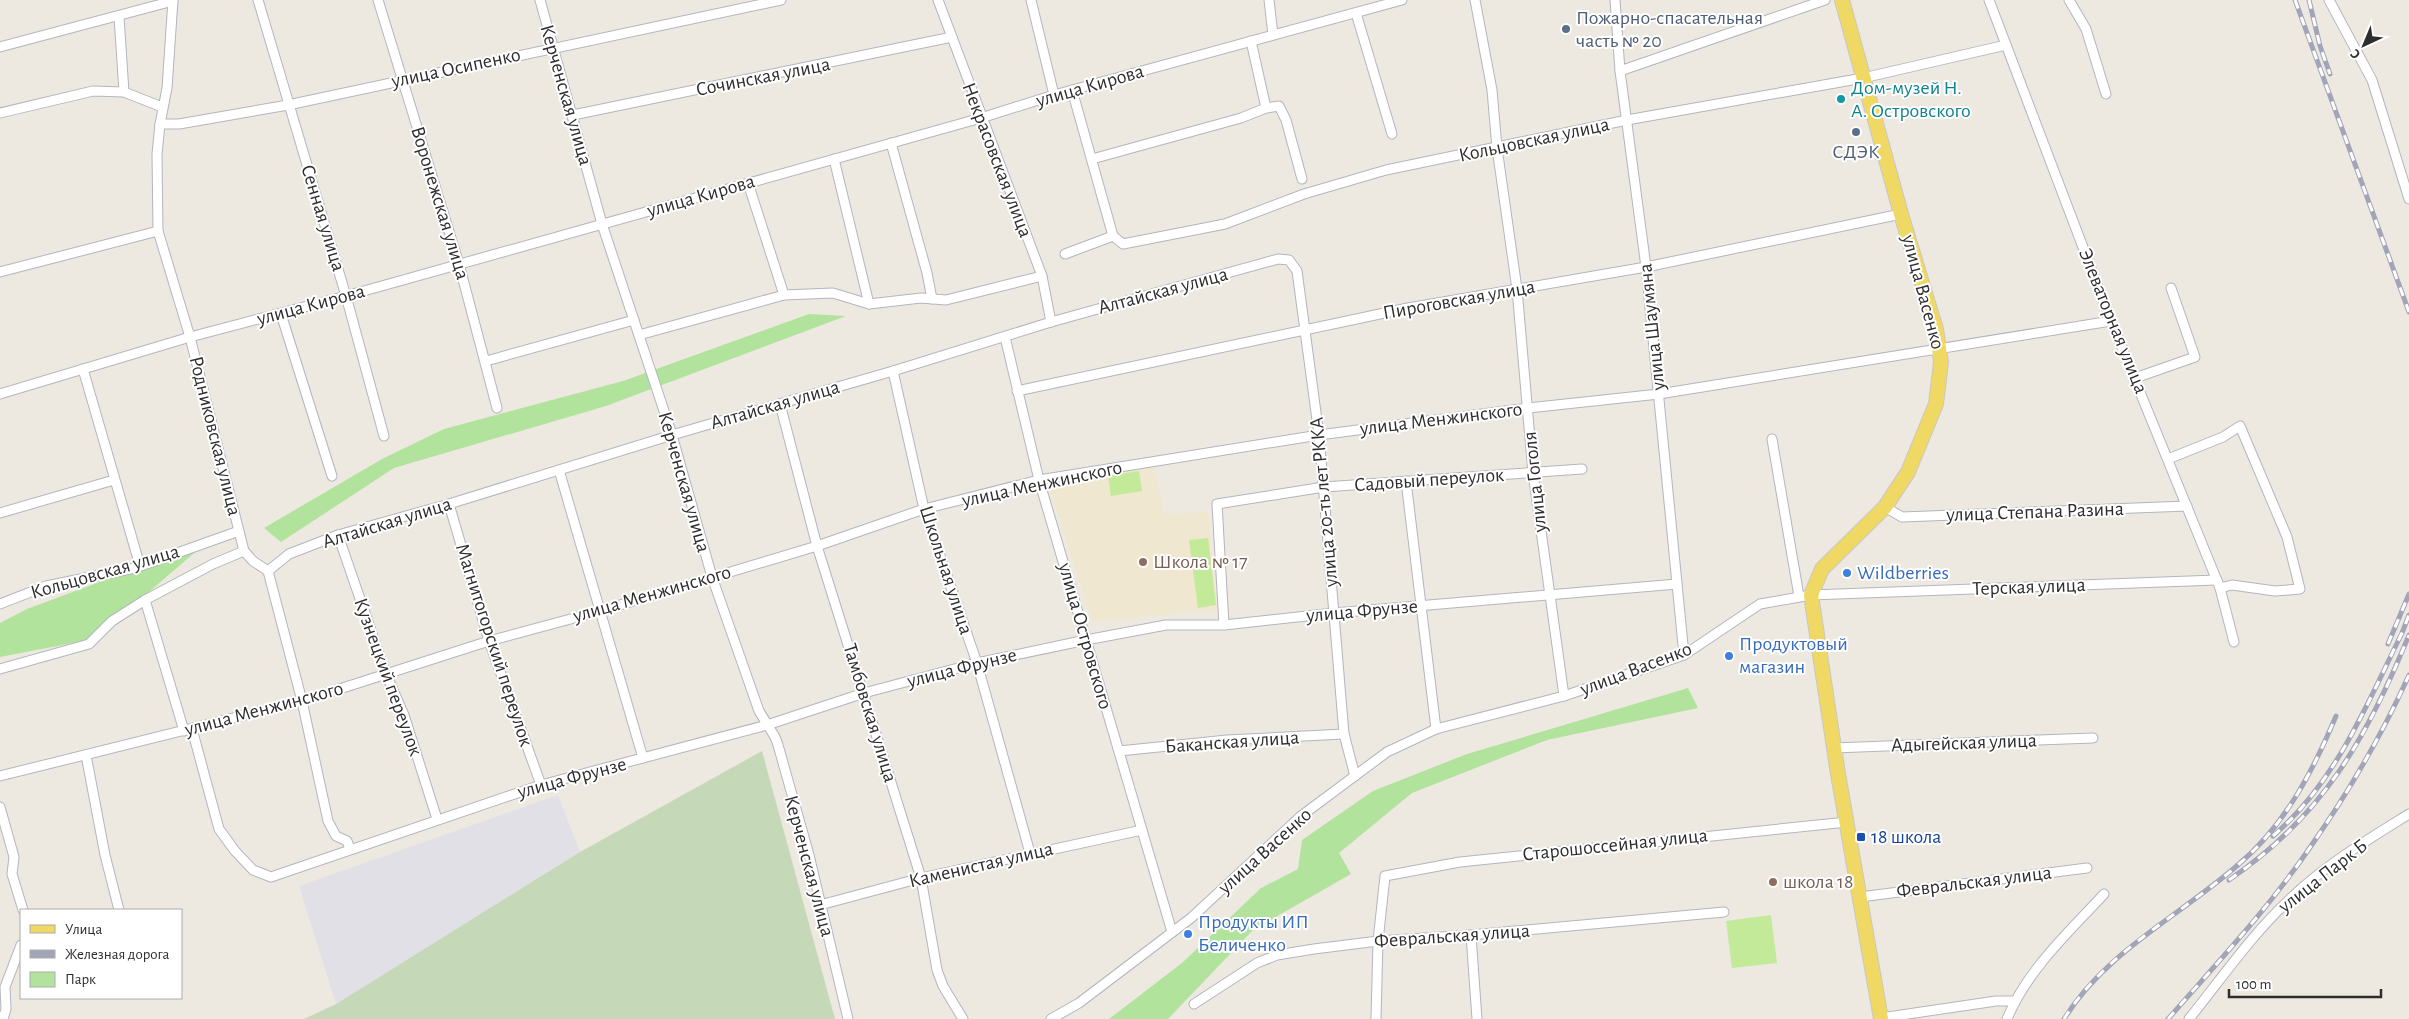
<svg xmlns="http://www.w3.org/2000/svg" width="2409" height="1019" font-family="'Alegreya Sans',sans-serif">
<rect width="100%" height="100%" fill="#eee9e0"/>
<polygon fill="#e2e0e7" points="558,795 580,852 336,1004 299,886"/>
<polygon fill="#efe7d0" points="1154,465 1164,514 1208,512 1217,610 1092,622 1048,482"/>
<g fill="#b1e39d">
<polygon points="809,314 846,316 606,406 394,468 281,542 264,528 382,459 444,429 623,381"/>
<polygon points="207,542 94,639 0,657 0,623 27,609"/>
<polygon points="1688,688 1698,708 1547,740 1412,793 1339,853 1351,874 1253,930 1168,1019 1109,1019 1182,963 1261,888 1298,869 1302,840 1373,791 1467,754"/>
</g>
<polygon fill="#c5d8b7" points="762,751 835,1019 304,1019 336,1004 580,852"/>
<g fill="#c3ea99">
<polygon points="1139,471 1142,491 1111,496 1108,476"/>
<polygon points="1208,538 1216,605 1198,608 1189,540"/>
<polygon points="1771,915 1777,963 1732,968 1726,921"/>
</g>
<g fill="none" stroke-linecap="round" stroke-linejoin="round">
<g stroke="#b3b5c0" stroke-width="11">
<g id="street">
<polyline points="173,0 167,88 160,124 157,154 158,231 190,337 244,551 253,561 268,571 302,701 328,821 336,836 347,841 350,849"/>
<polyline points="258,0 346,296 384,436"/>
<polyline points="378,0 459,264 497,408"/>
<polyline points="540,0 602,224 672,435 712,577 759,711 775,737 778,745 809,855 848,1019"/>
<polyline points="938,0 1042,276 1051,322"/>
<polyline points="1031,0 1054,95"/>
<polyline points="1269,0 1273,35"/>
<polyline points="1475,0 1492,90 1497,148 1517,289 1533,473 1564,696"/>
<polyline points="1615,0 1620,71 1646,267 1684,655"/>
<polyline points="1989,0 2111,321 2220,588 2234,642"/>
<polyline points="2069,0 2086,29 2106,94"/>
<polyline points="2329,0 2372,80 2409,199"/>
<polyline points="1356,13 1392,134"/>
<polyline points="119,17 124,92"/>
<polyline points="1251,41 1266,108 1279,106 1286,120 1302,179"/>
<polyline points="0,47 173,1"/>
<polyline points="1620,71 1825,0"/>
<polyline points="1072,90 1113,236"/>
<polyline points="0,113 93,91 124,92 162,107"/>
<polyline points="573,115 952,37"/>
<polyline points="160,124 179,124 288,105 781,0"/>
<polyline points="891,143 927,273 932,299"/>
<polyline points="834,159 869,304"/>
<polyline points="1092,159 1241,118 1266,108"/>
<polyline points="748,183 784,295"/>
<polyline points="1065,254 1113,236 1123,244 1225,224 1304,194 1386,170 1627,120 1863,78 2006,45"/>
<polyline points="0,272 158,231"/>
<polyline points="281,314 332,476"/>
<polyline points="639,335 784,295 833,293 869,304 921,298 946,300 1042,276"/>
<polyline points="1005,337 1039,480 1172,932"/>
<polyline points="486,361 634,320"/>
<polyline points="83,369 140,566"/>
<polyline points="893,371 924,509 977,663 1030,853"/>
<polyline points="2135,378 2195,357 2171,288"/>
<polyline points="1017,391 1408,308 1646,267 1901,214"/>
<polyline points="0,394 190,337 346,296 981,118 1054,95 1402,0"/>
<polyline points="780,404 817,546 921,878 937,970 943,986 963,1019"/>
<polyline points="1772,439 1799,596"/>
<polyline points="2168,459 2223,437 2240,426 2287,537 2300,589 2275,591 2232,585 2220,588"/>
<polyline points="559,470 643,758"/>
<polyline points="1406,481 1436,729"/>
<polyline points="449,504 489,641 541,785"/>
<polyline points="1885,507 1902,517 2187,506"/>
<polyline points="0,513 114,480"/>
<polyline points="338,535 386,674 404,715 437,819"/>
<polyline points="268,571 289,554 338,535 449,504 672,435 893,371 1051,322 1278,259 1289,260 1297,271 1319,435 1344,734 1355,776"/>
<polyline points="145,600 184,731"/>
<polyline points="0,604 46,586 135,568 239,531"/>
<polyline points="1224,625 1217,504 1324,487 1582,469"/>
<polyline points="0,669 89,644 112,621 145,600 213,564 244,551"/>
<polyline points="192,729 219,829 235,851 253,870 271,877 541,785 767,725 864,693 977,663 1086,640 1166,625 1224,625 1334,613 1677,584"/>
<polyline points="1834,748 2093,738"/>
<polyline points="1119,751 1227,740 1344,734"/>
<polyline points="86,755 105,855 119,910"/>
<polyline points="0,776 302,701 489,641 600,611 817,546 924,509 1039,480 1319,435 1528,408 1659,394 2111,321"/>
<polyline points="0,807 14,857 12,874 23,910"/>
<polyline points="1860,897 2087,868"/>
<polyline points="820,905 921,878 1142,830"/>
<polyline points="1471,935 1477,1019"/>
<polyline points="1194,1004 1257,963 1277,955 1314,949 1378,941 1471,935 1724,912"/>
<polyline points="1881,1018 1996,1001 2014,1001"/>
<polyline points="3,1019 6,1009 5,987 21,945"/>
<polyline points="1051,1019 1079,1003 1191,918 1301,816 1387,752 1436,729 1564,696 1684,655 1760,604 1811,595 2217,580"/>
<polyline points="1376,1019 1378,941 1385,876 1460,862 1847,822"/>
<path d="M2007,1019C2027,970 2069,932 2104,894"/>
<path d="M2189,1019C2222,978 2252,934 2290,899C2325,865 2369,839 2409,814"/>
</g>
</g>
<g stroke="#c8c8c8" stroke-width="16">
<polyline id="primary" points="1842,0 1901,214 1936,329 1941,362 1936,404 1908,472 1885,507 1822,569 1811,595 1838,774 1881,1019"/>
</g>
<use href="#street" stroke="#fff" stroke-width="9"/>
<use href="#primary" stroke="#efd863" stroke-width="14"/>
<g stroke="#a2a4b7" stroke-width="5">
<g id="rail">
<polyline points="2295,0 2409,312"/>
<polyline points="2309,0 2320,46 2330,74"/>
<polyline points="2388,644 2409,594"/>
<path d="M2273,836C2336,782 2366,706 2402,633L2409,615"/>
<path d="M2229,880C2323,816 2367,738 2409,635"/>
<path d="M2064,1019C2106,951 2180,916 2239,864C2285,825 2313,771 2336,716"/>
<path d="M2168,1019C2217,963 2269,908 2311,846C2348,793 2382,735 2409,675"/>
</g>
</g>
<use href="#rail" stroke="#fff" stroke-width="3" stroke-dasharray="9" stroke-linecap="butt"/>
</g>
<g fill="#5c6f8a" stroke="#fff" stroke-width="2">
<circle cx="1566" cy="29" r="5"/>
<circle cx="1856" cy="132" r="5"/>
</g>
<circle fill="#0f9aa8" stroke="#fff" stroke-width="2" cx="1841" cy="99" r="5"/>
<g fill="#8d6e63" stroke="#fff" stroke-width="2">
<circle cx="1143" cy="562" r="5"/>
<circle cx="1773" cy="882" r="5"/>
</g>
<g fill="#3f7fe0" stroke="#fff" stroke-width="2">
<circle cx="1847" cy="573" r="5"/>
<circle cx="1729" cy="656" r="5"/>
<circle cx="1188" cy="934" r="5"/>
</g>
<rect fill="#1a4fb4" stroke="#fff" stroke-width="2" x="1856" y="832" width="10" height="10" rx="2.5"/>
<g text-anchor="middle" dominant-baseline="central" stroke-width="4" stroke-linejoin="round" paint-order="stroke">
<g font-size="20" fill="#4e5e75" stroke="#fff" text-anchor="start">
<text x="1576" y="18">Пожарно-спасательная<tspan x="1576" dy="23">часть № 20</tspan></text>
<text x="1856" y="152" text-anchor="middle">СДЭК</text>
</g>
<g font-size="20" fill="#2d2d2d" stroke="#fff">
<text transform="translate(456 68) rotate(-12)">улица Осипенко</text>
<text transform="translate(763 77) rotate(-11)">Сочинская улица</text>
<text transform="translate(1090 86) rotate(-16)">улица Кирова</text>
<text transform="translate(566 95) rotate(74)">Керченская улица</text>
<text transform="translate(1534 140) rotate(-12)">Кольцовская улица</text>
<text transform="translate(997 160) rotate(69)">Некрасовская улица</text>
<text transform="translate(701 196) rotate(-16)">улица Кирова</text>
<text transform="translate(440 203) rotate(73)">Воронежская улица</text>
<text transform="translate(323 218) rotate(73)">Сенная улица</text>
<text transform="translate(1163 291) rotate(-15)">Алтайская улица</text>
<text transform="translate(1923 292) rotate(75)">улица Васенко</text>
<text transform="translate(1459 300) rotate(-10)">Пироговская улица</text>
<text transform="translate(311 305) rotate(-15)">улица Кирова</text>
<text transform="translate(2113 321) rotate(68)">Элеваторная улица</text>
<text transform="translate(1652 327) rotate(-96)">улица Шаумяна</text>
<text transform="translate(775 405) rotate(-16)">Алтайская улица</text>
<text transform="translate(1441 419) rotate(-7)">улица Менжинского</text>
<text transform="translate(215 436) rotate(76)">Родниковская улица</text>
<text transform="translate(1429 480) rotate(-4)">Садовый переулок</text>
<text transform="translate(684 482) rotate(74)">Керченская улица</text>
<text transform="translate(1535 482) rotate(-96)">улица Гоголя</text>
<text transform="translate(1042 484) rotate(-12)">улица Менжинского</text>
<text transform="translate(1324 502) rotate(-95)">улица 20-ть лет РККА</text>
<text transform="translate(2035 512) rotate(-2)">улица Степана Разина</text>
<text transform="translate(387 523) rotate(-17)">Алтайская улица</text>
<text transform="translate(946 570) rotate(72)">Школьная улица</text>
<text transform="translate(105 572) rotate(-16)">Кольцовская улица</text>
<text transform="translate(2029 587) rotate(-2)">Терская улица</text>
<text transform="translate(652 594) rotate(-16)">улица Менжинского</text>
<text transform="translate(1362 611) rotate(-5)">улица Фрунзе</text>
<text transform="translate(1085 636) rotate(74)">улица Островского</text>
<text transform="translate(494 645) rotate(72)">Магнитогорский переулок</text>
<text transform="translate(962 668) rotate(-14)">улица Фрунзе</text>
<text transform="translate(1636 669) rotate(-21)">улица Васенко</text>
<text transform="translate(388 677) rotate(70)">Кузнецкий переулок</text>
<text transform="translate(264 709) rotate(-15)">улица Менжинского</text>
<text transform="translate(870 713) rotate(73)">Тамбовская улица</text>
<text transform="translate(1232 742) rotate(-4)">Баканская улица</text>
<text transform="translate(1964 743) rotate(-2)">Адыгейская улица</text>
<text transform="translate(572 778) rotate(-15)">улица Фрунзе</text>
<text transform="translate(1615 845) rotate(-6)">Старошоссейная улица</text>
<text transform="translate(1265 851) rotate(-42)">улица Васенко</text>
<text transform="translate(981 865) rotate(-13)">Каменистая улица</text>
<text transform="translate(809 866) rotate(75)">Керченская улица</text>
<text transform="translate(2323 876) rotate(-38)">улица Парк Б</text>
<text transform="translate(1974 882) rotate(-7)">Февральская улица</text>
<text transform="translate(1452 936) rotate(-4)">Февральская улица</text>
</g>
<g font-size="20" fill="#0d838f" stroke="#fff" text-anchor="start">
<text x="1851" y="88">Дом-музей Н.<tspan x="1851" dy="23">А. Островского</tspan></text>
</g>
<g font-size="20" fill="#785e54" stroke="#fff" text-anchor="start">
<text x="1153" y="562">Школа № 17</text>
<text x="1783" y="882">школа 18</text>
</g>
<g font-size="20" fill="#366cbe" stroke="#fff" text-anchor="start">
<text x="1857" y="573">Wildberries</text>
<text x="1739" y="644">Продуктовый<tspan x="1739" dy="23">магазин</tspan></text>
<text x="1198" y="922">Продукты ИП<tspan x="1198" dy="23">Беличенко</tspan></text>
</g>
<g font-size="20" fill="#164399" stroke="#fff" text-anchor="start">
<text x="1871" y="837">18 школа</text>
</g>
</g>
<rect x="20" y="909" width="162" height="90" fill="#ffffff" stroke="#ababab"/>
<rect x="30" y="925" width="25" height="8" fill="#efd863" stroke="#ababab"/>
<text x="65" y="934" font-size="15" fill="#2d2d2d">Улица</text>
<rect x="30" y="950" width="25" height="8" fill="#a2a4b7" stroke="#ababab"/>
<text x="65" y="959" font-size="15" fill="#2d2d2d">Железная дорога</text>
<rect x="30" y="972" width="25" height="15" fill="#b1e39d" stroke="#ababab"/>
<text x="65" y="984" font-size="15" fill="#2d2d2d">Парк</text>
<g transform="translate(2364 45) rotate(224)" stroke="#ffffff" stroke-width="4" paint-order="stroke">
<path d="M0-4L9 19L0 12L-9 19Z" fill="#2d2d2d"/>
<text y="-8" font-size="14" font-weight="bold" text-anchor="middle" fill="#2d2d2d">С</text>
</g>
<path d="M2229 989v8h152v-8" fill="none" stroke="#2d2d2d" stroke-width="2.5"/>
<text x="2236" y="989" font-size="15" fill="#2d2d2d" stroke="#ffffff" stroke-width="4" paint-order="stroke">100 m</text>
</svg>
